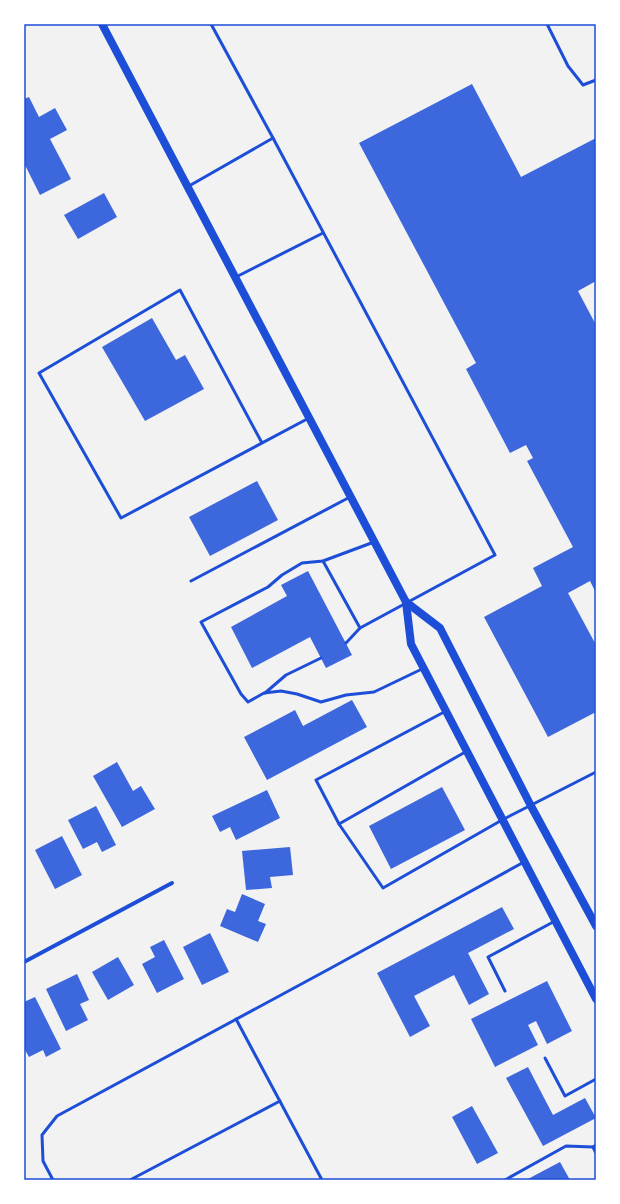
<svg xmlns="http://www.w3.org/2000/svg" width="620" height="1204" font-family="Spectral,serif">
<rect width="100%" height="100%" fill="#f2f2f2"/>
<g fill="#3d67dc">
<polygon points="472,84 521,177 596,138 596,281 578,291 596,325 596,593 590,581 568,593 596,645 596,712 548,737 484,617 542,586 533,568 573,547 527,461 533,458 526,445 510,453 466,369 476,363 359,143"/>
<polygon points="29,97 39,117 55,108 67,130 50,139 71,179 40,195 24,163 24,99"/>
<polygon points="104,193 117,217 78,239 64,215"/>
<polygon points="152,318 176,360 185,355 204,389 145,421 102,347"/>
<polygon points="257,481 278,520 210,556 189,517"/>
<polygon points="308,571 352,655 326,668 310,637 252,668 231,627 287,596 281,585"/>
<polygon points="352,700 367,727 267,780 244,737 295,710 303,726"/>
<polygon points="117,762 133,791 141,786 155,809 122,827 93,776"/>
<polygon points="442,787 465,830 391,869 369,826"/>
<polygon points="267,790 280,818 236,840 230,827 220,832 212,816"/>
<polygon points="96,806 116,845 102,852 97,842 83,849 68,820"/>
<polygon points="62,836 82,875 55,889 35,850"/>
<polygon points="290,847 293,875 270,877 272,888 246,890 242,851"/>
<polygon points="242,894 265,904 258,921 266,924 258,942 220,926 227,909 235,912"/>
<polygon points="502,907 514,929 468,953 489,994 469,1005 454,975 414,996 430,1026 410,1037 377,973"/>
<polygon points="210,933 229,972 202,985 183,947"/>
<polygon points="164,940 184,979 157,993 142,964 155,957 150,947"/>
<polygon points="118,957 134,985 108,1000 92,972"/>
<polygon points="77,974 89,1000 80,1004 88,1020 66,1031 46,989"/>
<polygon points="547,981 572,1031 547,1044 536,1021 528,1025 538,1045 495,1067 471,1019"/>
<polygon points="35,997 61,1049 46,1057 43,1050 29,1057 24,1048 24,1002"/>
<polygon points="528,1067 553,1115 585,1098 596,1118 543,1146 506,1078"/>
<polygon points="472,1106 498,1153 477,1164 452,1117"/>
<polygon points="560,1162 570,1180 526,1180"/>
</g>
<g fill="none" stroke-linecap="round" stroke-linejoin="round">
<g stroke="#1d4ed8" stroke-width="3">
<polyline points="211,24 273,138 495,555 360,628 346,643"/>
<polyline points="547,24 568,66 583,85 596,80"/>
<polyline points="189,186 273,138"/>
<polyline points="236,277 323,233"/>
<polyline points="262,443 180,290 39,373 121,518 309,418"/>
<polyline points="374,542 323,561 302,563 282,575 268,587 201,622 241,694 248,702 264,693 281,691 297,694 321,702 346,695 374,692 422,669"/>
<polyline points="323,561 360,628"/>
<polyline points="191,581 350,497"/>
<polyline points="265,693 286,675 321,658"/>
<polyline points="446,711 316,780 339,824 383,888 502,820 596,772"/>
<polyline points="339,824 467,751"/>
<polyline points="505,991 488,957 555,921"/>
<polyline points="236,1019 322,1180"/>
<polyline points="545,1058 565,1096 596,1079"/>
<polyline points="593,1147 596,1153"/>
<polyline points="53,1180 43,1161 42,1135 57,1116 331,968 524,862"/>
<polyline points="130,1180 280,1101"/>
<polyline points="505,1180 566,1146 593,1147 596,1145"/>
</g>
<polyline stroke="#1d4ed8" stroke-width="4" points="24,962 172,883"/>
<g stroke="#1d4ed8" stroke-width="8">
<polyline points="102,24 406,602 411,644 596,999"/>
<polyline points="406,602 440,628 531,806 596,926"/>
</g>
</g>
<rect width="620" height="1204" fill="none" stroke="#ffffff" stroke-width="50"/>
<rect x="25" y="25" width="570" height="1154" fill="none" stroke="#1d4ed8" stroke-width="1.5"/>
</svg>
